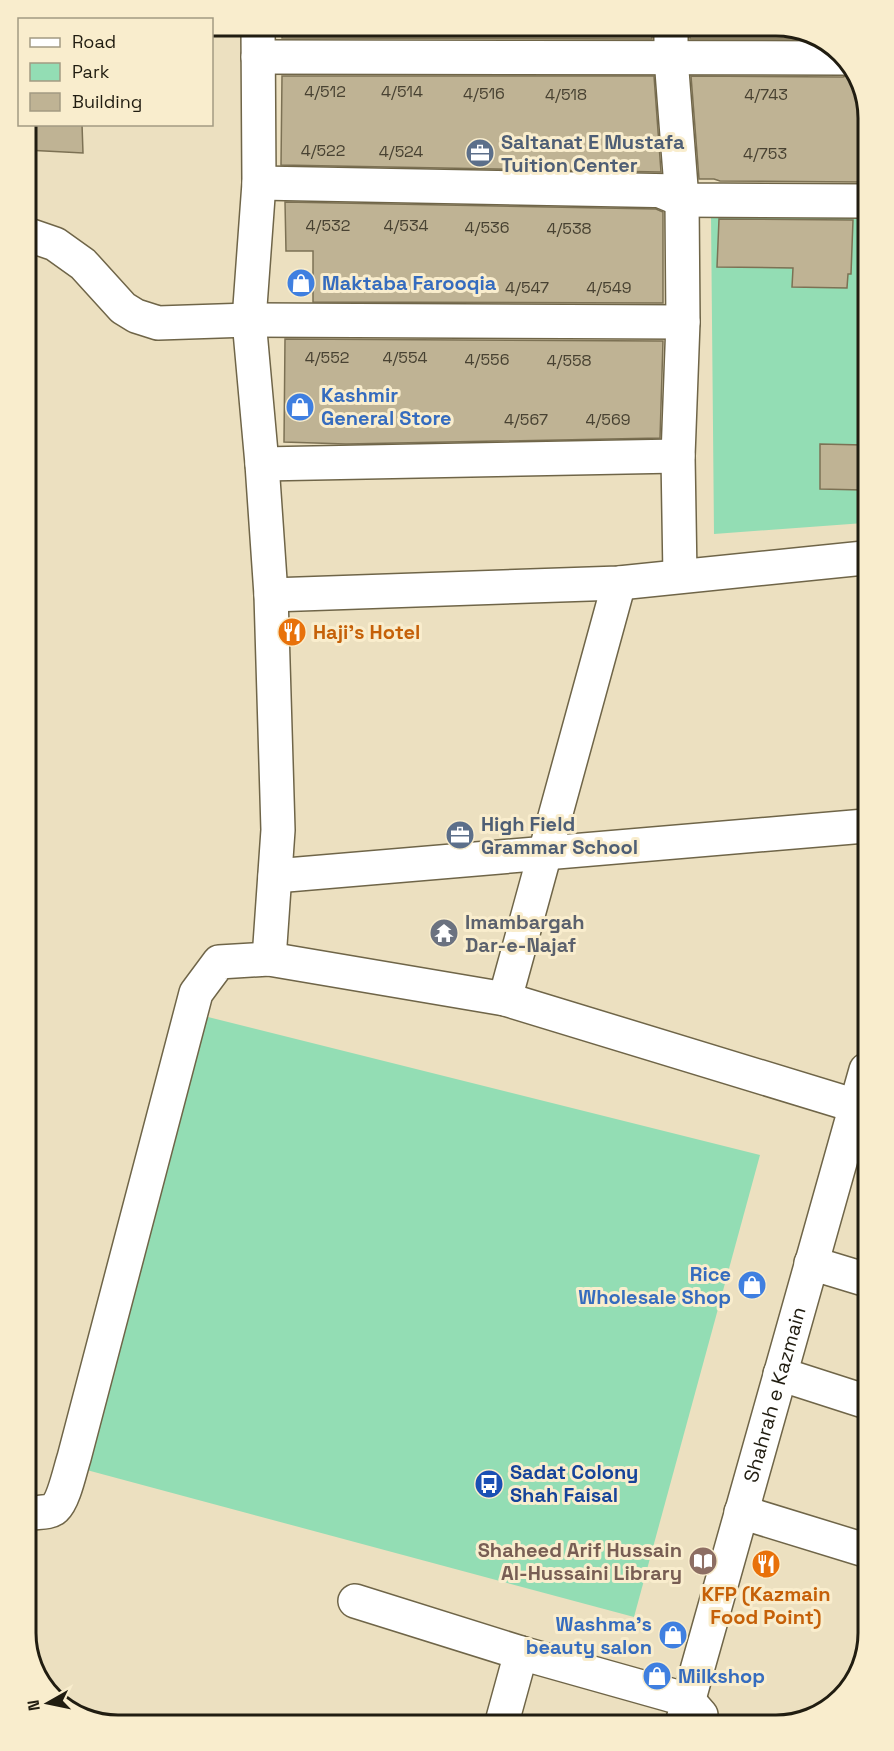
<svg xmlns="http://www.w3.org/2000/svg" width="894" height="1751" font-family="'Space Grotesk',sans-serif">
<rect width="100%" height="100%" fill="#ece0c0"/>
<g fill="#93ddb4">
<polygon points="711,215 862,215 863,445 820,444 820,489 863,490 864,523 714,534"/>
<polygon points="200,1015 760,1155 634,1617 83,1469"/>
</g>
<g fill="#bfb394" stroke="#7c7154" stroke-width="1.5">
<polygon points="282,26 652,26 652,39 282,38"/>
<polygon points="690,26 782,26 818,39 690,39"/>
<polygon points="854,73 862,83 862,182 720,181 714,179 699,179 691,76 843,77"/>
<polygon points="282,76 654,76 661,172 281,165"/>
<polygon points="26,124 82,124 83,153 26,150"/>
<polygon points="285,202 656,209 663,212 663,303 313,302 313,251 286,251"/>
<polygon points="719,219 853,220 851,274 848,274 847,288 792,287 793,268 717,267"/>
<polygon points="285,339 663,341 660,438 346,444 284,442"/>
<polygon points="820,444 863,445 863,490 820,489"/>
</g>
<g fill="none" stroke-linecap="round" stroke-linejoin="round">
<g stroke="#6f6548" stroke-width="36">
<g id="minor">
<polyline points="258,26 259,183 249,320 262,464 271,595 278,830 269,959"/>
<polyline points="671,26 671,58 682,200 683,322 678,456 680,576"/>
<polyline points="258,57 843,58"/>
<polyline points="259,183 681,191"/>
<polyline points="663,192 682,200 862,201"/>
<polyline points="26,234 55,244 83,264 123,308 136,316 158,323 249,320 683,322"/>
<polyline points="262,464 678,456"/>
<polyline points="271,595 619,583 864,558"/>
<polyline points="275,876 865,826"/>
<polyline points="505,999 619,583"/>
<polyline points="811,1263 867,1280"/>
<polyline points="780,1374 867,1402"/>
<polyline points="741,1512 868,1551"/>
<path d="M32,1513C39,1512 50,1513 55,1508C64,1500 70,1470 74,1458L196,993L219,962L269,959L505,999L856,1106"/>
<polyline points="355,1601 521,1653 688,1700 701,1715"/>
<path id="s1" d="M683,1720L866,1070"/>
<polyline points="502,1722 521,1653"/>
</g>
</g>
<use href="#minor" stroke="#fff" stroke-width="33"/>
</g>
<defs>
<g id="office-disc" transform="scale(1.5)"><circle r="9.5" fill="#5c6f8a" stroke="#f9edcd"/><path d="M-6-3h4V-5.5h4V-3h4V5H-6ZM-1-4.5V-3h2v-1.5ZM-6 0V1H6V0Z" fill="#fff"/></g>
<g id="shop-disc" transform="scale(1.5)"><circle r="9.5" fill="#3f7fe0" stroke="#f9edcd"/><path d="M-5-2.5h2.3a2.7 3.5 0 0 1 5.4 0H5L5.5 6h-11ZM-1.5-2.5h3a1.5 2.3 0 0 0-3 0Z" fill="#fff"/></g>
<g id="restaurant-disc" transform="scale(1.5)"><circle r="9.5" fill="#e8710a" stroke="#f9edcd"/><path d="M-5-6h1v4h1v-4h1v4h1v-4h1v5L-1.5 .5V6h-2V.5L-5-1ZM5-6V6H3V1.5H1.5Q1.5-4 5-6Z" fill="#fff"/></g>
<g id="temple-disc" transform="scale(1.5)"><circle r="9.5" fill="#6b7280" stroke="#f9edcd"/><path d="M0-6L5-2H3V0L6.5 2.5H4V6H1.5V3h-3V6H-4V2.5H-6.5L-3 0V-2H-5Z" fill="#fff"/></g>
<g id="bus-disc" transform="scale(1.5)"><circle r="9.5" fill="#1a4fb4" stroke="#f9edcd"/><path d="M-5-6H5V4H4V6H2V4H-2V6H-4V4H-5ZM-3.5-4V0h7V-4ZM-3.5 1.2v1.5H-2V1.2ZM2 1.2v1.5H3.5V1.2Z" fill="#fff"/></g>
<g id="library-disc" transform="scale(1.5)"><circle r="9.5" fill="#8d6e63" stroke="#f9edcd"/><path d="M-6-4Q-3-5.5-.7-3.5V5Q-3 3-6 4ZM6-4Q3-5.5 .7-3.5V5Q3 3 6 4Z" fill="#fff"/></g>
</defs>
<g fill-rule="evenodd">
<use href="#office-disc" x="480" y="153"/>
<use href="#shop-disc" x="301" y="283"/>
<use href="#shop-disc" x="300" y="407"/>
<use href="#restaurant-disc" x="292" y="632"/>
<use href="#office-disc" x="460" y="835"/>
<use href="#temple-disc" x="444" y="933"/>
<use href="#shop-disc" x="752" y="1285"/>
<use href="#bus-disc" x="489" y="1484"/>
<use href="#library-disc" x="703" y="1561"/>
<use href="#restaurant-disc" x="766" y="1564"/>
<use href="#shop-disc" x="673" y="1635"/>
<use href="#shop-disc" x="657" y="1676"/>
</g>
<g text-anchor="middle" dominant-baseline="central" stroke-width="6" stroke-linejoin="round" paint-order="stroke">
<g font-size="16" fill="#484232">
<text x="325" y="91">4/512</text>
<text x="402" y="91">4/514</text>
<text x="484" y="93">4/516</text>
<text x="566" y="94">4/518</text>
<text x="766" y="94">4/743</text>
<text x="323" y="150">4/522</text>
<text x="401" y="151">4/524</text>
<text x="765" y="153">4/753</text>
<text x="328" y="225">4/532</text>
<text x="406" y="225">4/534</text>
<text x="487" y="227">4/536</text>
<text x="569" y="228">4/538</text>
<text x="527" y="287">4/547</text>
<text x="609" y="287">4/549</text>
<text x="327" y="357">4/552</text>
<text x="405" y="357">4/554</text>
<text x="487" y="359">4/556</text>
<text x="569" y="360">4/558</text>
<text x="526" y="419">4/567</text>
<text x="608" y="419">4/569</text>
</g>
<g font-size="20" font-weight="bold" fill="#4e5e75" stroke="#f9edcd" text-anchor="start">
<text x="501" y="142">Saltanat E Mustafa<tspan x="501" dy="23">Tuition Center</tspan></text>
<text x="481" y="824">High Field<tspan x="481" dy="23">Grammar School</tspan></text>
</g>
<g font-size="20" font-weight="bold" fill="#366cbe" stroke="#f9edcd" text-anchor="start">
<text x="322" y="283">Maktaba Farooqia</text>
<text x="321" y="395">Kashmir<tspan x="321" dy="23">General Store</tspan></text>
<text x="731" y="1274" text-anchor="end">Rice<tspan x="731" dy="23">Wholesale Shop</tspan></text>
<text x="652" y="1624" text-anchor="end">Washma's<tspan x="652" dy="23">beauty salon</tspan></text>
<text x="678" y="1676">Milkshop</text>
</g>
<g font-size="20" font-weight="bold" fill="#c56008" stroke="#f9edcd" text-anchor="start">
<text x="313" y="632">Haji's Hotel</text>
<text x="766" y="1594" text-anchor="middle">KFP (Kazmain<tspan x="766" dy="23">Food Point)</tspan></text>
</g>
<g font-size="20" font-weight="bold" fill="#5b616d" stroke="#f9edcd" text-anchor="start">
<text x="465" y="922">Imambargah<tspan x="465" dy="23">Dar-e-Najaf</tspan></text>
</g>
<g font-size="20" fill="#211d11" stroke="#f9edcd">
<text stroke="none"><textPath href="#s1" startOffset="338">Shahrah e Kazmain</textPath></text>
</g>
<g font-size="20" font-weight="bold" fill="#164399" stroke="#f9edcd" text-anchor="start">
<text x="510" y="1472">Sadat Colony<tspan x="510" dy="23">Shah Faisal</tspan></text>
</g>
<g font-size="20" font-weight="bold" fill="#785e54" stroke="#f9edcd" text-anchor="end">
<text x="682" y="1550">Shaheed Arif Hussain<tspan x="682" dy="23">Al-Hussaini Library</tspan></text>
</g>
</g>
<path d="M0 0H894V1751H0ZM118 36H776A82 82 0 0 1 858 118V1633A82 82 0 0 1 776 1715H118A82 82 0 0 1 36 1633V118A82 82 0 0 1 118 36Z" fill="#f9edcd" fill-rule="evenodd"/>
<path fill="none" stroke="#211d11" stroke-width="3" d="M118 36H776A82 82 0 0 1 858 118V1633A82 82 0 0 1 776 1715H118A82 82 0 0 1 36 1633V118A82 82 0 0 1 118 36Z"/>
<rect x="18" y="18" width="195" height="108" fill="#f9edcd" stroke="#a39a82" stroke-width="1.5"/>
<rect x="30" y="38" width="30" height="9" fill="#ffffff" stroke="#a39a82" stroke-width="1.5"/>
<text x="72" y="48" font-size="18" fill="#211d11">Road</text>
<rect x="30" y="63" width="30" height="18" fill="#93ddb4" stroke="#a39a82" stroke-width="1.5"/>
<text x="72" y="78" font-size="18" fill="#211d11">Park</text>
<rect x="30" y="93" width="30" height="18" fill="#bfb394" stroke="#a39a82" stroke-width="1.5"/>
<text x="72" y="108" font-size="18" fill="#211d11">Building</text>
<g transform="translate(48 1703) rotate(261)" stroke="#f9edcd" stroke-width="4.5" paint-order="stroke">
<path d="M0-4.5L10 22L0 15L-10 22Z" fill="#211d11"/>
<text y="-9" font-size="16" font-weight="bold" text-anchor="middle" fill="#211d11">N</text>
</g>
</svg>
